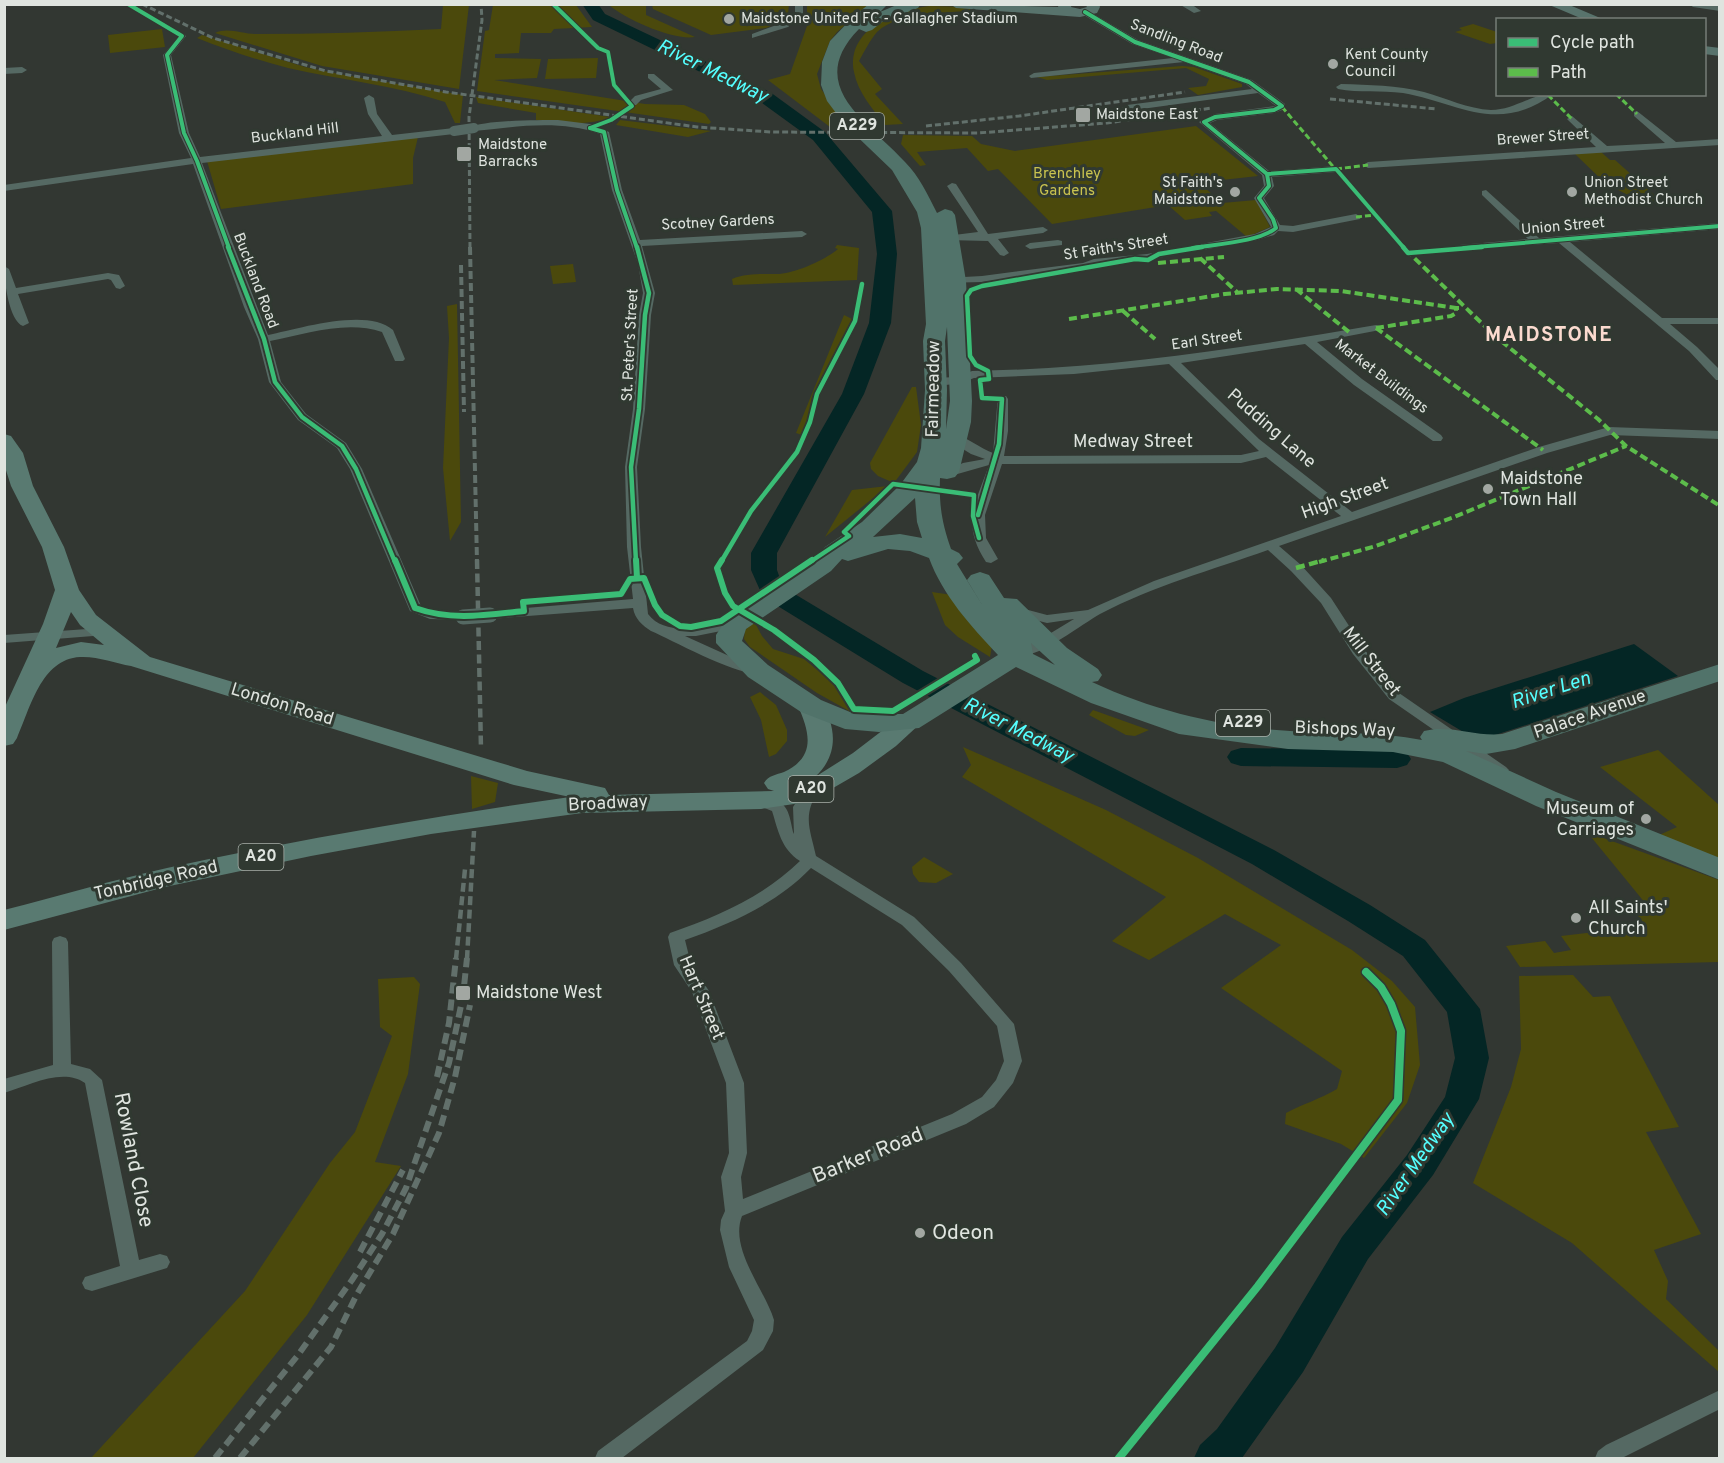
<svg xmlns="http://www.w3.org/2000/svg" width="1724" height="1463" font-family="Overpass,sans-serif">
<rect width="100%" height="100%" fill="#323732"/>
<g fill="#4b490c">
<polygon points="789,4 788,14 778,23 766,28 711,35 653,9 652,5"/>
<path d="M443,5H469L459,89L322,66L215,33C228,27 242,34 255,34C317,34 379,32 441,29Z"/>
<polygon points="493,5 576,5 592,27 554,29 551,33 521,33 519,53 495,54 495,58 541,59 537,78 494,80 645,104 684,105 705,114 711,122 709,124 477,91 485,31 489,30"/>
<path d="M609,5H646V15L695,37C674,41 625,19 609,5Z"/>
<polygon points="807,5 868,5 837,32 830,41 817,74 821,89 847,125 830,127 768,80 790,74 807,26 801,23 807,15"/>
<path d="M929,6L970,7V11C941,13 900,11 877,32C870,40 864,52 859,61L882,89L875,94L903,124L885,125C873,109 858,93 854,72C846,29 895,11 929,6Z"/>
<polygon points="1473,24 1497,32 1497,43 1490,44 1455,32 1462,30 1459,28"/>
<polygon points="162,29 165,47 110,53 108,35"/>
<path d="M202,35L305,67L339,74L463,95L460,123H455L445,102C394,85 341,80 288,68C257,60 227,50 197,38Z"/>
<polygon points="598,58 596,78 545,79 548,59"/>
<polygon points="1182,66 1194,67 1242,84 1242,87 1198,95 1188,88 1206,86 1209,79 1186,68 1047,80 1037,77"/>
<path d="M476,97L610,117C588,127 560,122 536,120V113L478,103Z"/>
<polygon points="620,120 711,131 688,137 616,125"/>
<polygon points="1196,126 1258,176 1204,182 1204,187 1222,203 1256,200 1270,227 1247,237 1216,211 1209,212 1212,216 1185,220 1168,205 1052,224 998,169 988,171 967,148 917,152 926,165 920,166 901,144 903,135 972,136 981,144 1015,151"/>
<polygon points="418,137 413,158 413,184 221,209 207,161"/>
<polygon points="1601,152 1610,160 1615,160 1661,201 1641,202 1605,183 1575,154"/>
<path d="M837,245L859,248L857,280L733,285L732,279C745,273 762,274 775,274C792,275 825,260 838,249L835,248Z"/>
<polygon points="573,264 576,282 553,284 550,266"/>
<polygon points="457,304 461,522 450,541 443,468 449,338 447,306"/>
<polygon points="844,315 852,319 812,397 808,421 802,435 796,433"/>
<polygon points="912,387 916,387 921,425 917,452 894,483 878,476 871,469 870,463"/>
<polygon points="888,486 825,537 852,490"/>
<polygon points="932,592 952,595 992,646 990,657 958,637 945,625"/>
<polygon points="754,621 762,636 773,649 804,659 844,692 851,712 817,693 750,647 744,639 745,630"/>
<polygon points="760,692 776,705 787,730 787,741 776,754 769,757 761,720 750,697"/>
<polygon points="1093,710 1149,730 1135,736 1126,735 1089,715"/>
<path d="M963,747L1106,810L1198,858L1352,950L1392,981L1415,1007L1420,1065L1407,1103L1364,1158L1341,1144L1285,1124L1286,1113C1303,1104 1320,1099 1337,1089L1342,1071L1221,988L1281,945L1225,914L1149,960L1112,941L1166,897L962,777L971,765Z"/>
<polygon points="1658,750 1719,805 1719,864 1657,836 1677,827 1600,767"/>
<polygon points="471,776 498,783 495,802 472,809"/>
<polygon points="1587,832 1719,880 1719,962 1520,967 1506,946 1545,941 1554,953 1571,950 1561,936 1646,926 1635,912 1650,909"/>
<polygon points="924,857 953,874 936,883 919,882 913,874 912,867"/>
<polygon points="1573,975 1593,997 1610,996 1679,1127 1646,1132 1701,1234 1654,1250 1668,1281 1666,1299 1719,1351 1719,1372 1572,1243 1473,1183 1511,1087 1521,1049 1519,976"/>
<polygon points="414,977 420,984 408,1074 375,1162 401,1166 307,1315 193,1458 91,1458 245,1291 330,1163 355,1132 392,1036 380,1027 378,979"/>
</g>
<polygon fill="#042625" points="1634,644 1678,676 1492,736 1465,733 1430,712 1464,698"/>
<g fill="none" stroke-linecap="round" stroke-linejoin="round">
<g fill="#042625" fill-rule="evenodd">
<polygon points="582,4 598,4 605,14 770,92 825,132 892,211 897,254 891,323 864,394 777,553 777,570 783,587 923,671 1274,850 1370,905 1425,940 1480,1009 1489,1058 1479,1099 1433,1175 1368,1259 1303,1372 1242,1458 1194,1458 1200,1445 1217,1429 1275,1348 1342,1237 1407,1155 1445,1097 1455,1058 1447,1012 1403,956 1348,921 1252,864 903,683 763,597 751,570 751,553 842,394 869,323 877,254 872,212 813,140 758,100 593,20"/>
<polygon points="1241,748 1397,750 1407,753 1411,759 1407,765 1397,768 1241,766 1231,763 1227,757 1231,751"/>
</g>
<g fill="#556963" fill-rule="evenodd">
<polygon points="795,4 803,4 803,14 788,27 752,38 752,34 782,23 795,13"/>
<polygon points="1179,4 1191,4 1201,11 1194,13"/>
<polygon points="1689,4 1720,6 1720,11 1693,7"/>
<polygon points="1085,9 1138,40 1252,80 1285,104 1285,109 1274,113 1217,120 1210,123 1269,171 1336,166 1341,169 1336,172 1272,177 1274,186 1264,198 1280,225 1293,226 1356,214 1361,217 1360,219 1293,232 1278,231 1274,235 1257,240 1147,260 1096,265 1086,269 982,282 942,283 941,281 946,278 982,276 1083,263 1094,259 1147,254 1255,234 1271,227 1254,198 1264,186 1262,175 1199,122 1215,114 1276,106 1258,93 1127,111 1122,108 1127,105 1252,89 1246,84 1184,62 1031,78 1029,76 1034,73 1173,58 1132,44 1082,14 1082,10"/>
<path d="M182,33L186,36L171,55L189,133L200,157L382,136L368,114L364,98L369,95L374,98L377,114L392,135L454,128L459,131L454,134L202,163L268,335C298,329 367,307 393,330L405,359L403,361H395L382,332C346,320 306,334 270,341L281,382L306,414L346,443L362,469L421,606L433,611L468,614L470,617L468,620L430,619L410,611L350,469L337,448L298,420L269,382L258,339L244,307L193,164L4,191V185L191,158L179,133L163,55Z"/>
<polygon points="4,68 22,67 27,70 22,73 4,74"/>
<polygon points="648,74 654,74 673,90 641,100 636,105 630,105 628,103 635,96 661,89 648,78"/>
<path d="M1341,84C1369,85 1397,85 1424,92C1446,98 1468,109 1491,110C1514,110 1531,94 1553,94C1497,135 1459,103 1403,93C1381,90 1359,93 1338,89L1336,87Z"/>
<polygon points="1637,111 1676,142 1720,139 1720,145 1368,168 1363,165 1368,162 1596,147 1569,121 1567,119 1572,116 1607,146 1665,143 1634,116 1634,112"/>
<path d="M558,120L590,124L609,132L622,190L640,240L802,231L807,234L802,237L642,246L655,293L651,315L645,409L637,467L641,547L648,614C667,639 709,625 736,620L741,621L743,624L741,627L696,636H685L738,660L760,667L762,670L760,673C741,678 672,640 651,631C642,625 635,619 633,608L490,619L483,615L490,611L633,599L627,547L625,467L633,409L639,315L643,293L638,264L612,190L600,134C559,119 515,127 474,131L469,128C481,120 540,120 558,120Z"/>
<polygon points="952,183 956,184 988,234 1043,227 1048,230 1043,233 998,239 1009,253 1004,256 1000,255 988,241 946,240 946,236 978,232 947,186"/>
<polygon points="1486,190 1539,238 1720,223 1720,229 1570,242 1662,318 1720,318 1720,324 1670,324 1697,347 1720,370 1720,380 1716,380 1689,351 1559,243 1455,250 1455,246 1459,245 1528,239 1482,195 1482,191"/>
<polygon points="1058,240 1062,241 1062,245 1030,249 1025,246 1030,243"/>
<path d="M4,266L9,269L16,288L108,273L119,275L125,286L120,289L116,288L111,280L108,279L18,294L29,323L23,326C9,321 4,280 4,266Z"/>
<path d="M1376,325L1380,326V330L1317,342L1362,379L1441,435L1443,438L1441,441H1433L1354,385L1305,344L1181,363L1259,439L1352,512L1539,447L1609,427L1720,431V439L1610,435L1547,453L1279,546L1301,565L1331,598L1364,649L1399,693L1506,767L1509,770L1506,773H1496L1389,699L1353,654L1321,603L1291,571L1268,550C1212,570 1153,586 1100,614C1082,624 1035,661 1015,656L1013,653L1015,650L1041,639L1074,619L1047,623L1012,614L1010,611L1012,608L1017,607L1047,615L1088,610L1154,581L1341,516L1266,457L1241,463L1002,464L985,515L986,538L998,559L991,563L986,562C961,523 975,505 989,465L947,477L941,473L963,463L985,459L971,454L950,441L948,438L950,435C963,433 980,449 993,453L998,396H1006L1008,399V431L1004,456L1241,455L1259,451L1169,364L1074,374L974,378C962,383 940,389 930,381L932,378L958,377L972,371C1108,369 1242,348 1376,325Z"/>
<polygon points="101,628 106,629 108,632 106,635 4,643 4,635"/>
<path d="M811,785L819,790C802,815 810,829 816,856L914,917L961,963L1014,1024L1022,1061L1013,1083L994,1107L966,1124L742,1216C729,1249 765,1290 774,1320L773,1331L763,1350L622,1458H595L598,1451L747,1341L752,1331L754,1320L729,1267L720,1230L721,1220L725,1211L721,1177L729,1153L726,1083L692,992L674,965L668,937L670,933C718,916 763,897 800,861C781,849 778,830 772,811L755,804L753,800L761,795C787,802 788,807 793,832L794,834L793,807L806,787ZM811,868L902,925L949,971L997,1026L1004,1061L996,1080L982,1097L952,1114L743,1199L741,1177L747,1153L744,1083L709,991L691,964L685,940C732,923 776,904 811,868Z"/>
<path d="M60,936L66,938L68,942L71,1064L90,1069L102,1080L139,1260L160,1254L167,1256L170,1262L167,1268L92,1291L85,1289L82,1283L85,1277L120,1266L85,1083C62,1067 28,1086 4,1093V1079L53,1065L52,942L54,938Z"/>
<polygon points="1720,1390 1720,1409 1622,1458 1595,1458 1598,1451 1606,1445"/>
</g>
<g fill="#58736c" fill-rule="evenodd">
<polygon points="950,4 1058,7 1059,4 1072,4 1071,7 1080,9 1087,7 1085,4 1099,4 1100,7 1097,13 1080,17 956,8"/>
<polygon points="1547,4 1567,4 1605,20 1585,20"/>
<polygon points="1704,46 1720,48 1720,56 1704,54"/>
</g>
<path fill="#597a71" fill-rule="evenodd" d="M4,434L11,436L23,453L33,486L64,547L79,590L96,615L150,657L527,771L605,788L609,795L774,791L768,789L764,783C769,775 776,775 784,772C816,757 810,733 798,706L802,701L811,698L820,701C837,726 839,755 815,777L853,753L900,717L909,714L918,717L922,722L896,746L859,773L821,795L794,804L761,809L582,813L431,834L311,856L165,887L4,930V910C59,896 113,880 167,868C301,839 435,816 570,797L514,785L131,666C115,663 97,656 80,657C41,659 30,709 17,738L13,744L4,746V709L43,624L55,590L42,547L11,486L4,464ZM71,612L80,625L104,645L81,642L56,648Z"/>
<path fill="#51736a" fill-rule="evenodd" d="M869,4H888L880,12L899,4L920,5L918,8L882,22L872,30L866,32L859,29C803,86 869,122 905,162C919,176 928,195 937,213L945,209L952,211L955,215L966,281L972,401L971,422L959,472L955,477L947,479L940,478C939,506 942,523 951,549L959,553L963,558L957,564L984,608L967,580L971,575L980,572L989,575L1004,598L1017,599L1067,648L1098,669L1102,675L1098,681L1092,682C1154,711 1221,727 1290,731C1334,734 1378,731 1422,740L1420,737L1424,731C1449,724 1476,737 1502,734L1720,664V681L1515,749L1486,754L1466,751L1556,792L1720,858V880L1536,806L1443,762L1393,752L1288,749L1179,734L1091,703L1016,667L919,728L879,732L845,729L801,712L748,677L716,643V635L727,618L813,561L825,547L862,522L900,485L917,462L921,448L925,390L923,341L926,324L921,228L917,212L892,170L845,125L827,101L821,85L822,62L830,41L854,16ZM947,327L950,401L946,429L947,390L945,341ZM915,498L917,522L922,538L900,534L873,537ZM888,549L910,551L929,558C943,596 971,626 998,655L903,714H879L850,712L821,700L768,665L742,641L746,629L831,571L842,559L848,561ZM1031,643L1055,665L1033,654Z"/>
<g stroke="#62706b" stroke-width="3" stroke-dasharray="6 3" stroke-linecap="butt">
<polyline points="142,4 213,38 326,71 446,92 697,127 771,132 978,133 1107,123 1212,108"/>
<polyline points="1330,99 1437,109"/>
<polyline points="926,126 1019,116 1185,92"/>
<polyline points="470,248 469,117 482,20 481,4"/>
</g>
<g stroke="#62706b" stroke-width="4" stroke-dasharray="8 4" stroke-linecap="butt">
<polyline points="470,247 477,562"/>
<polyline points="461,265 464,412"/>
</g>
<g stroke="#62706b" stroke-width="4.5" stroke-dasharray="9 4.5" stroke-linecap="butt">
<polyline points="477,560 481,749"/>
<polyline points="456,959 465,869"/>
<polyline points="467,959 474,831"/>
</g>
<g stroke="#62706b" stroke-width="6" stroke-dasharray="11 6" stroke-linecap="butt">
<polyline points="437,1077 449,1023 456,958"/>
<polyline points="360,1252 403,1170"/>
<polyline points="215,1458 298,1355 352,1280 382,1234 406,1188 449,1063 463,996 467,958"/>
<polyline points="240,1458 331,1347 357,1294 393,1234 439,1133 455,1077 470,1005"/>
</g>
<polyline stroke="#556963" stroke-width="10" points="454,131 474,128"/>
<polyline stroke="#556963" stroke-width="15" points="463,617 490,615"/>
<g stroke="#5cbc4b" stroke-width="3" stroke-dasharray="6 3" stroke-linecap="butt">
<polyline points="1616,94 1637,114"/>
<polyline points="1548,95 1572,119"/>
<polyline points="1282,107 1337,171"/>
<polyline points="1336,169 1368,165"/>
<polyline points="1356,217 1375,215"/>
</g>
<g stroke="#5cbc4b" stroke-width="4" stroke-dasharray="8 4" stroke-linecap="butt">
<polyline points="1406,250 1496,337 1598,419 1626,446 1720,506"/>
<polyline points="1200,258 1237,292"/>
<polyline points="1158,263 1224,257"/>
<polyline points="1296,289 1349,332"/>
<polyline points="1123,311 1155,339"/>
<polyline points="1069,319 1225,294 1277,289 1341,291 1456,308"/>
<polyline points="1376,328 1543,450"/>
<polyline points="1376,328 1451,316 1456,313 1456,308 1459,308"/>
<polyline points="1319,562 1376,546 1454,517 1626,446"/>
</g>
<polyline stroke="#5cbc4b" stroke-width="4.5" stroke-dasharray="9 4.5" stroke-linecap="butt" points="1296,568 1324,560"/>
<g stroke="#303931" stroke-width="6">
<g id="cycleway-far3">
<polyline points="128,4 182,36 167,55 184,133 197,161 229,248"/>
<polyline points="553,4 598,48 608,52 614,85 632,106 611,120 590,128"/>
<path d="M1085,12L1135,42L1249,82L1282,106L1274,110L1215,117L1204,122L1267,174L1269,186L1259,198L1273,219L1276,228C1259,242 1216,244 1193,248"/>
<polyline points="590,128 604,132 617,190 637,248"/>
<polyline points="1267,174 1336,169 1404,248"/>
<polyline points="1464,248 1720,226"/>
</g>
</g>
<g stroke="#303931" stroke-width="8">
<g id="cycleway-far2">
<polyline points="228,247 264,339 275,382 302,417 342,446 356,469 395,562"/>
<polyline points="1403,247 1408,253 1482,247"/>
<polyline points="978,515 999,444 1002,399 982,398 980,380 989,379 988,371 976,365 970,356 967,296 971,290 982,286 1135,259 1148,260 1159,254 1202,247"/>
<polyline points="636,562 631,467 639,409 645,315 649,293 637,247"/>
<polyline points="721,562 751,511 797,452 810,422 817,394 855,321 862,284"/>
<polyline points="810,562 849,536 844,532 893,484 974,495 973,516 979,538"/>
</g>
</g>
<g stroke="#303931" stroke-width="10">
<g id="cycleway-far1">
<path d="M395,560L415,608C451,621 487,615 524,611L523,602L621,594L630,579L644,578L655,605L662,615L680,626L691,627L721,621L812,560"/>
<polyline points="636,560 637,578"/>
<polyline points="722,560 717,568 725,593 733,606 774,630 814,660 838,683 854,709 893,711 977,660 975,656"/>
</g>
</g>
<g stroke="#303931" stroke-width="11">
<polyline id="cycleway" points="1119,1458 1258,1286 1398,1100 1401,1031 1391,1004 1381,987 1366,972"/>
</g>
<use href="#cycleway-far3" stroke="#3abd76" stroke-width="4"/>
<use href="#cycleway-far2" stroke="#3abd76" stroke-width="4.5"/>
<use href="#cycleway-far1" stroke="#3abd76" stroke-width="6"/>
<use href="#cycleway" stroke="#3abd76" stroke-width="8"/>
</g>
<g fill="#a2a7a2" stroke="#303931" stroke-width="2">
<circle cx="729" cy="19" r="6"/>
<circle cx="1333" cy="64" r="6"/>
<rect x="1075" y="107" width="16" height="16" rx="3"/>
<rect x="456" y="146" width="16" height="16" rx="3"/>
<circle cx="1235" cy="192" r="6"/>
<circle cx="1572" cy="192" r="6"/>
<circle cx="1488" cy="489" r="6"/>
<circle cx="1646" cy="819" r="6"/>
<circle cx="1576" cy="918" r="6"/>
<rect x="455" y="985" width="16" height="16" rx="3"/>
<circle cx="920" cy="1233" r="6"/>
</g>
<g text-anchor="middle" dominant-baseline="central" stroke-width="6" stroke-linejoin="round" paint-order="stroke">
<g font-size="15" fill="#dfe4df" stroke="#303931" text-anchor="start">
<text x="741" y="19">Maidstone United FC - Gallagher Stadium</text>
<text x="1345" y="55">Kent County<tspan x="1345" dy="17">Council</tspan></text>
<text x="1096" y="115">Maidstone East</text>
<text x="478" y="145">Maidstone<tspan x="478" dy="17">Barracks</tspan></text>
<text x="1223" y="183" text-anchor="end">St Faith's<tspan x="1223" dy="17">Maidstone</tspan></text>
<text x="1584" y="183">Union Street<tspan x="1584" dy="17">Methodist Church</tspan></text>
</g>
<g font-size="15" fill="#dfe4df" stroke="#303931">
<text transform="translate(1176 42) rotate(21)">Sandling Road</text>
<text transform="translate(295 134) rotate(-7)">Buckland Hill</text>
<text transform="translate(1543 138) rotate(-4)">Brewer Street</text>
<text transform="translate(718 223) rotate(-3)">Scotney Gardens</text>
<text transform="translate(1563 227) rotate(-5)">Union Street</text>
<text transform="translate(1116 248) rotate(-9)">St Faith's Street</text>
<text transform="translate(255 281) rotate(69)">Buckland Road</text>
<text transform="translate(1207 341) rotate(-8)">Earl Street</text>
<text transform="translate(631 345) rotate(-87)">St. Peter's Street</text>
<text transform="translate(1381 377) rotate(37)">Market Buildings</text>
</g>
<g font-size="15" fill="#cac34f" stroke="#303931">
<text x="1067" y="174">Brenchley<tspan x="1067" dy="17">Gardens</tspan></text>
</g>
<g fill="#303931" stroke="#aab1ab" stroke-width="1.5">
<rect x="830" y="113" width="54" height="26" rx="4.5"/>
<rect x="1216" y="710" width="54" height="26" rx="4.5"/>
<rect x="788.5" y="776" width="45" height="26" rx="4.5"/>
<rect x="238.5" y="844" width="45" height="26" rx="4.5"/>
</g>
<g font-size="16" font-weight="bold" fill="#dfe4df">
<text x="857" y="126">A229</text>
<text x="1243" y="723">A229</text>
<text x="811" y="789">A20</text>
<text x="261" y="857">A20</text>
</g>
<g font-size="18" fill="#dfe4df" stroke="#303931">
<text transform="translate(934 389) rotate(-89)">Fairmeadow</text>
<text transform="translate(1271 429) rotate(41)">Pudding Lane</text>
<text x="1133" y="442">Medway Street</text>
<text transform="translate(1345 499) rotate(-20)">High Street</text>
<text transform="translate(1371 662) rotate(52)">Mill Street</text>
<text transform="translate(282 705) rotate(17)">London Road</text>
<text transform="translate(1590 715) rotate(-19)">Palace Avenue</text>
<text transform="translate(1345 730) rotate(2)">Bishops Way</text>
<text transform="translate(608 804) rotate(-3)">Broadway</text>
<text transform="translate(156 881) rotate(-13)">Tonbridge Road</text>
<text transform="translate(701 998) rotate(67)">Hart Street</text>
</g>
<g font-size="18" fill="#dfe4df" stroke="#303931" text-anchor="start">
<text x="1500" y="479">Maidstone<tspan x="1500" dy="21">Town Hall</tspan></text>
<text x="1634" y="809" text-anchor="end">Museum of<tspan x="1634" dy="21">Carriages</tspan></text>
<text x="1588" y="908">All Saints'<tspan x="1588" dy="21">Church</tspan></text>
<text x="476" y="993">Maidstone West</text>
</g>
<g font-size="20" font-style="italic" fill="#54ffff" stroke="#303931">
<text transform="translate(712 72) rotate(26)">River Medway</text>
<text transform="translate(1551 691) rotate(-18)">River Len</text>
<text transform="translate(1018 731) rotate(27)">River Medway</text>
<text transform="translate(1416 1165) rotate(-55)">River Medway</text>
</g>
<g font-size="20" font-weight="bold" letter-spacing="1.5" fill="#fbdacf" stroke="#303931">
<text x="1549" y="336">MAIDSTONE</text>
</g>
<g font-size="21" fill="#dfe4df" stroke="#303931">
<text transform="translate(868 1156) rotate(-22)">Barker Road</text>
<text transform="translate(133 1160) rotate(79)">Rowland Close</text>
</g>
<g font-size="21" fill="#dfe4df" stroke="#303931" text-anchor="start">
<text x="932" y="1233">Odeon</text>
</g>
</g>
<rect width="1724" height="1463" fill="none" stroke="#dfe4df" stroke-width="12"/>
<rect x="1496" y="18" width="210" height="78" fill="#303931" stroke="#767d77" stroke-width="1.5"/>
<rect x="1508" y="38" width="30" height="9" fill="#3abd76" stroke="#767d77" stroke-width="1.5"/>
<text x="1550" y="48" font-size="18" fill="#dfe4df">Cycle path</text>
<rect x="1508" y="68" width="30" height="9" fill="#5cbc4b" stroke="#767d77" stroke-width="1.5"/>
<text x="1550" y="78" font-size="18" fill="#dfe4df">Path</text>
</svg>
